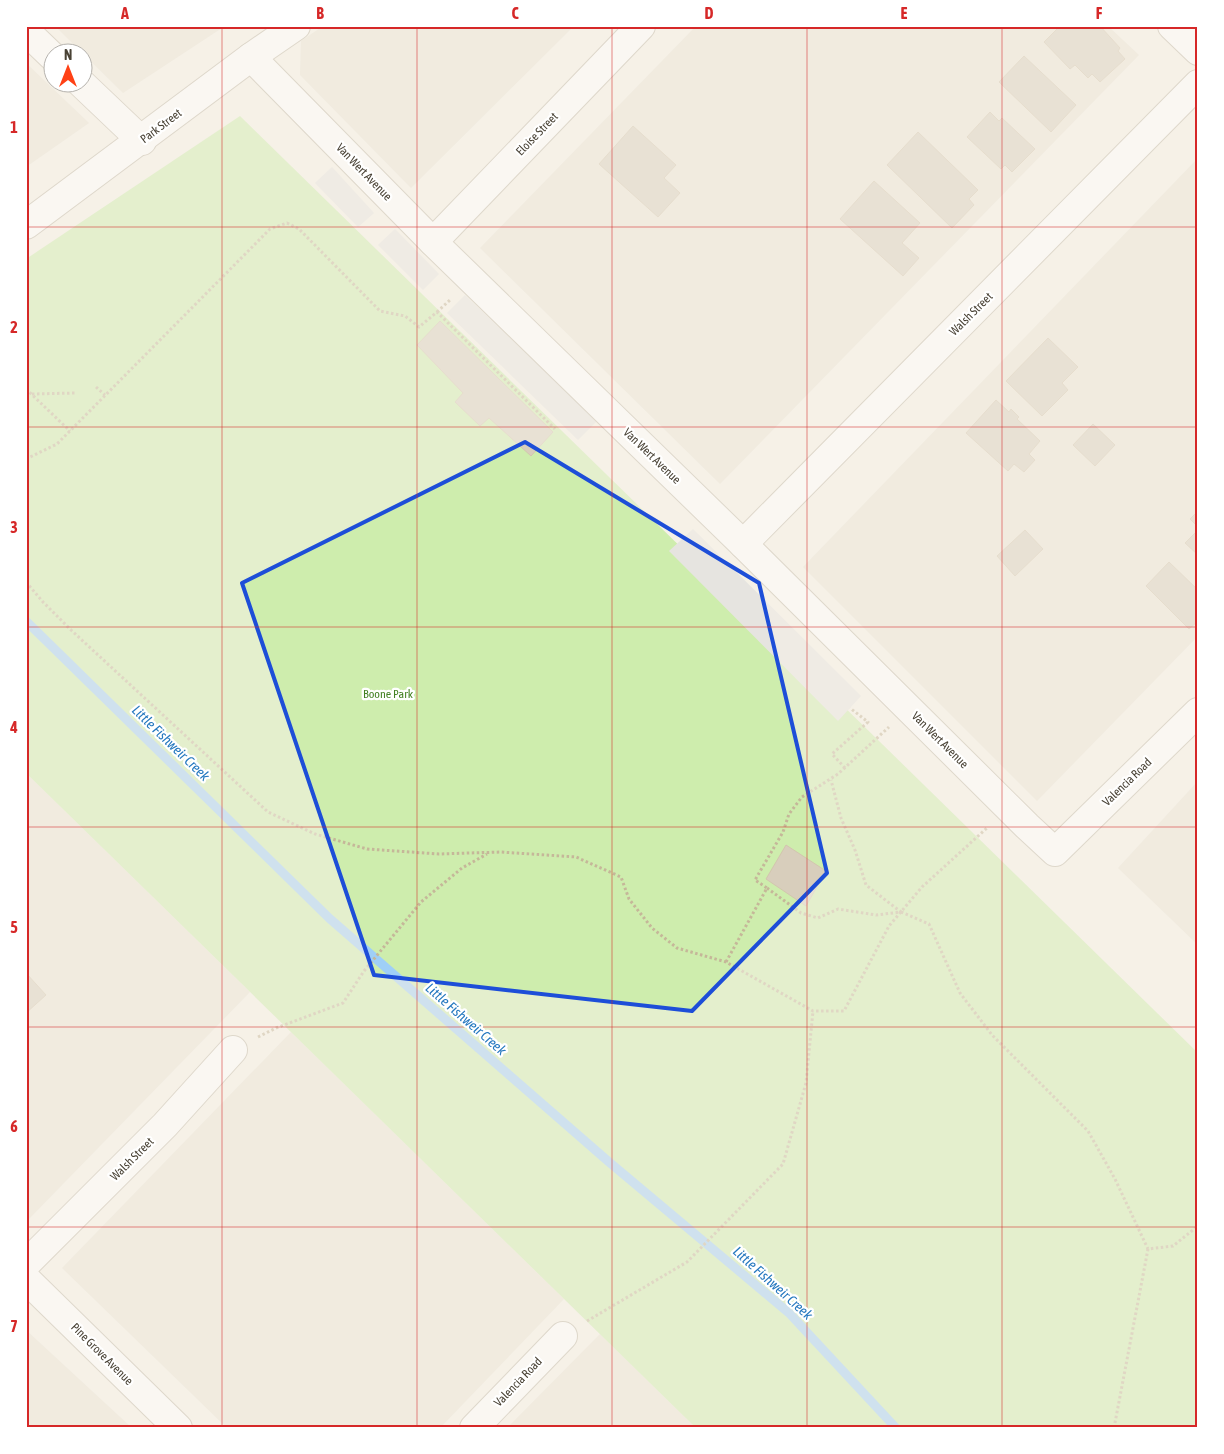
<svg xmlns="http://www.w3.org/2000/svg" width="1224" height="1454" font-family="'Asap Condensed',sans-serif">
<rect width="100%" height="100%" fill="#f5f1e7"/>
<g fill="#eae4d5">
<polygon points="55,26 225,26 123,93"/>
<polygon points="323,26 574,26 411,188 300,75 301,41"/>
<polygon points="696,26 1108,26 1139,55 720,484 480,248"/>
<polygon points="26,63 89,123 26,167"/>
<polygon points="1198,158 1198,636 1037,801 803,567"/>
<polygon points="26,773 250,992 26,1222"/>
<polygon points="1198,781 1198,945 1118,868"/>
<polygon points="291,1032 564,1299 440,1428 227,1428 62,1268"/>
<polygon points="26,1330 132,1428 26,1428"/>
<polygon points="600,1334 696,1428 507,1428"/>
</g>
<polygon fill="#ceedad" points="240,116 1198,1053 1198,1428 696,1428 26,773 26,259"/>
<g fill="#e6e4e0">
<polygon points="332,167 374,213 358,227 315,183"/>
<polygon points="395,229 439,274 423,290 378,245"/>
<polygon points="465,295 597,421 578,440 447,313"/>
<polygon points="693,529 861,696 838,721 669,551"/>
</g>
<g fill="none" stroke-linecap="round" stroke-linejoin="round">
<polyline stroke="#9fcff7" stroke-width="9" points="26,621 329,918 609,1162 789,1313 896,1428"/>
</g>
<g fill="#d8cebc" stroke="#d3c6ae">
<polygon points="1060,26 1100,26 1120,48 1118,51 1125,59 1100,82 1092,74 1088,78 1075,65 1070,69 1044,42"/>
<polygon points="1024,56 1076,105 1051,132 999,82"/>
<polygon points="990,112 999,121 1002,118 1035,149 1012,172 1005,165 1001,169 967,137"/>
<polygon points="633,126 676,165 664,178 680,193 658,217 599,164"/>
<polygon points="918,132 978,190 969,199 974,205 952,228 887,165"/>
<polygon points="874,181 920,223 902,243 919,258 903,276 840,219"/>
<polygon points="440,321 553,432 531,456 489,418 480,426 455,402 463,393 417,345"/>
<polygon points="1048,338 1078,367 1062,383 1068,390 1042,416 1006,381"/>
<polygon points="996,400 1009,412 1011,409 1019,417 1017,419 1040,441 1029,454 1035,460 1024,472 1014,464 1008,471 966,433"/>
<polygon points="1093,424 1115,445 1095,466 1073,445"/>
<polygon points="1198,511 1198,527 1190,519"/>
<polygon points="1025,530 1043,549 1015,576 997,556"/>
<polygon points="1198,530 1198,555 1185,543"/>
<polygon points="1169,562 1198,590 1198,621 1189,629 1146,586"/>
<polygon points="786,845 826,871 806,906 766,879"/>
<polygon points="26,973 46,995 26,1013"/>
</g>
<g fill="none" stroke-linecap="round" stroke-linejoin="round">
<g stroke="#c2baa9" stroke-width="30">
<g id="minor">
<polyline points="1172,26 1198,51"/>
<polyline points="26,31 52,56"/>
<polyline points="251,57 433,242 743,544 1027,826 1055,852 1198,712"/>
<polyline points="80,82 142,141"/>
<polyline points="26,225 251,57 296,26"/>
<polyline points="433,242 641,26"/>
<polyline points="743,544 1198,84"/>
<polyline points="26,1264 165,1125 233,1050"/>
<polyline points="26,1279 178,1428"/>
<polyline points="474,1428 563,1336"/>
</g>
</g>
<g stroke="#c5b799" stroke-width="3" stroke-dasharray="2.5 2.5" stroke-linecap="butt">
<polyline points="437,312 451,299"/>
<polyline points="96,387 105,395"/>
<polyline points="26,389 70,431"/>
<polyline points="32,394 75,393"/>
<polyline points="26,459 57,444 270,229 287,223 299,229 380,311 405,316 419,327 437,312 555,429"/>
<polyline points="26,582 43,602 71,630 268,812 315,834 367,849 439,854 501,852 576,857 621,877 629,899 652,928 677,948 726,962 813,1011 844,1011 889,926 922,887 988,827"/>
<polyline points="845,768 832,754 868,722 850,708"/>
<polyline points="767,888 801,913 818,918 838,909 876,915 901,912 866,885 855,850 841,818 831,780"/>
<polyline points="901,912 929,924 960,993 992,1035 1088,1131 1115,1179 1148,1249 1173,1246 1198,1226"/>
<polyline points="726,962 767,888 755,880 783,832 789,814 802,797 838,774 889,727"/>
<polyline points="258,1037 276,1028 343,1003 364,971 421,902 462,868 487,854"/>
<polyline points="587,1321 687,1262 783,1164 806,1083 813,1011"/>
<polyline points="1114,1428 1148,1249"/>
</g>
<use href="#minor" stroke="#fff" stroke-width="28"/>
</g>
<path d="M0 0H1224V1454H0ZM525,442L759,583L827,873L692,1011L374,975L242,583Z" fill="#f5f1e7" fill-opacity=".55" fill-rule="evenodd"/>
<path fill="none" stroke="#1d4ed8" stroke-width="4" stroke-linejoin="round" d="M525,442L759,583L827,873L692,1011L374,975L242,583Z"/>
<path fill="none" stroke="#d62828" stroke-width="1" stroke-opacity="0.55" d="M222,26V1428M417,26V1428M612,26V1428M807,26V1428M1002,26V1428M26,227H1198M26,427H1198M26,627H1198M26,827H1198M26,1027H1198M26,1227H1198"/>
<g text-anchor="middle" dominant-baseline="central" stroke-width="4.5" stroke-linejoin="round" paint-order="stroke">
<g font-size="12" fill="#494235" stroke="#fff">
<text transform="translate(161 126) rotate(-37)">Park Street</text>
<text transform="translate(537 134) rotate(-46)">Eloise Street</text>
<text transform="translate(364 172) rotate(46)">Van Wert Avenue</text>
<text transform="translate(971 314) rotate(-45)">Walsh Street</text>
<text transform="translate(652 456) rotate(44)">Van Wert Avenue</text>
<text transform="translate(940 740) rotate(45)">Van Wert Avenue</text>
<text transform="translate(1127 782) rotate(-44)">Valencia Road</text>
<text transform="translate(132 1159) rotate(-45)">Walsh Street</text>
<text transform="translate(102 1354) rotate(45)">Pine Grove Avenue</text>
<text transform="translate(518 1382) rotate(-46)">Valencia Road</text>
</g>
<g font-size="12" fill="#438123" stroke="#fff">
<text x="388" y="694">Boone Park</text>
</g>
<g font-size="14" font-style="italic" fill="#2578bf" stroke="#fff">
<text transform="translate(171 743) rotate(44)">Little Fishweir Creek</text>
<text transform="translate(466 1019) rotate(41)">Little Fishweir Creek</text>
<text transform="translate(773 1283) rotate(42)">Little Fishweir Creek</text>
</g>
</g>
<rect width="1224" height="1454" fill="none" stroke="#ffffff" stroke-width="55"/>
<g transform="translate(68 68)"><circle r="24" fill="#ffffff" stroke="#b6b3ae"/>
<path d="M0-4L9 19L0 12L-9 19Z" fill="#ff4115"/>
<text y="-8" font-size="14" font-weight="bold" text-anchor="middle" fill="#494235">N</text>
</g>
<rect x="28" y="28" width="1168" height="1398" fill="none" stroke="#d62828" stroke-width="2"/>
<g font-size="16" text-anchor="middle" font-weight="bold" fill="#d62828">
<text x="125" y="19">A</text>
<text x="320" y="19">B</text>
<text x="515" y="19">C</text>
<text x="709" y="19">D</text>
<text x="904" y="19">E</text>
<text x="1099" y="19">F</text>
<text x="14" y="133">1</text>
<text x="14" y="333">2</text>
<text x="14" y="533">3</text>
<text x="14" y="733">4</text>
<text x="14" y="933">5</text>
<text x="14" y="1132">6</text>
<text x="14" y="1332">7</text>
</g>
</svg>
